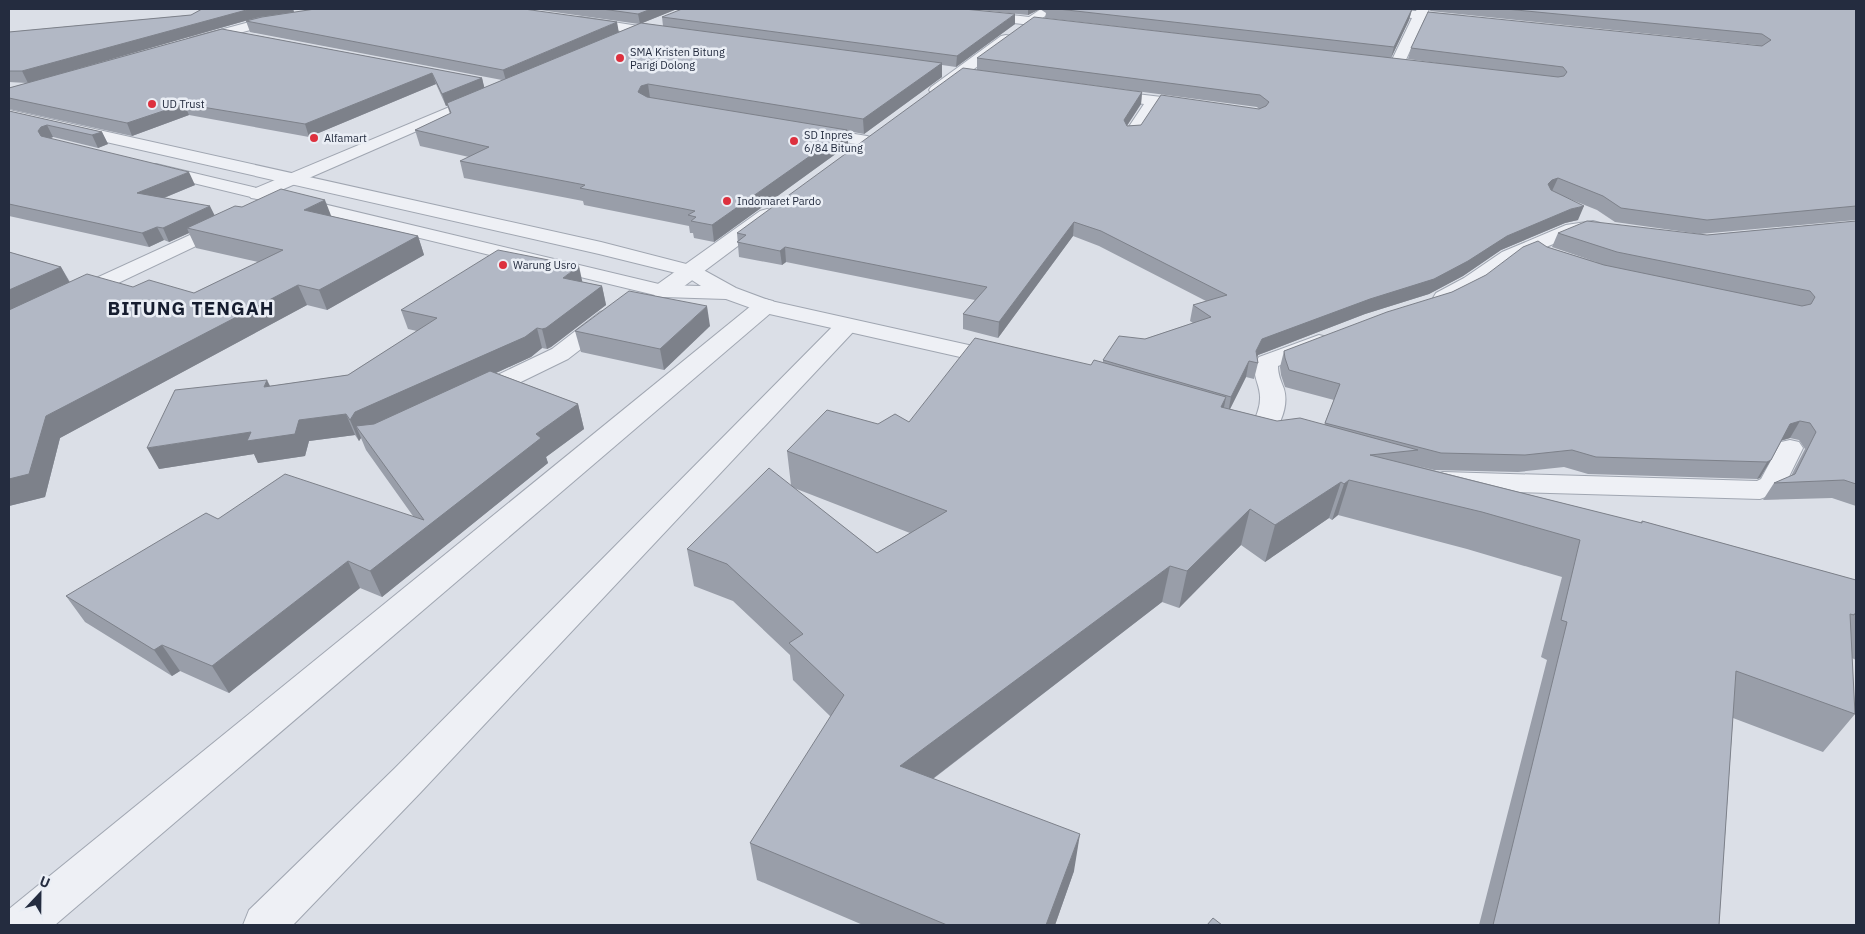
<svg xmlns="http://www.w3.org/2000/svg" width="1865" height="934" font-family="'IBM Plex Sans',sans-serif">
<rect width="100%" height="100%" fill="#dbdfe7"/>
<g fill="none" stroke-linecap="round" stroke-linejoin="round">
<g stroke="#a0a6b1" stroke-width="2">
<g id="minor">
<polygon points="324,9 351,9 345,13 265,26 195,45 189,41 190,38 264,18"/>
<polygon points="920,9 955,9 1029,17 1041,9 1054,9 1035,24 1031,25 926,13"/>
<polygon points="1351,9 1389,9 1416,11 1417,9 1429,9 1427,13 1463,16 1469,20 1463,24 1424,20 1404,64 1397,68 1390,64 1412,18 1357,13"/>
<polygon points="581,17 664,30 670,34 664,38 577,24 575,21 577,18"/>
<polygon points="1006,35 1011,36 1012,39 1011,42 941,93 931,93 929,90 931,87 1001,36"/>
<polygon points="1103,90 1195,101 1200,103 1203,106 1200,109 1195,111 1158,106 1138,137 1126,137 1124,134 1144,104 1098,97 1096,94 1098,91"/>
<polygon points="483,93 488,94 490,97 488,100 263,198 257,199 251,198 248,194 251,190"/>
<polygon points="812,127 867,136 873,138 875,141 873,144 867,146 806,135 804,132 806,129"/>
<polygon points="767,209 774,211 776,215 774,219 671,296 663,297 655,296 652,291 655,286 760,211"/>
<polygon points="227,218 234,220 237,224 234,228 17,331 9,333 9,318"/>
<polygon points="1593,221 1600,223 1603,227 1600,231 1577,234 1527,255 1516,260 1480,288 1452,303 1444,305 1436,303 1433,298 1436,293 1464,278 1502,252 1566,225"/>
<polygon points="765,299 773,301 776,306 773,311 55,925 9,925 9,909 757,301"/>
<polygon points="608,310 616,312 619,317 616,322 568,359 484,400 475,403 466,400 462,395 466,390 552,349 600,312"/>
<polygon points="846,319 854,321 857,326 854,331 421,792 293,925 243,925 249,910 395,768 838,321"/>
<path d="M1319,335L1327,337L1331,342L1327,347L1278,366C1278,375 1281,381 1284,389C1289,406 1280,425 1270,439L1261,441L1252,439L1248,433C1253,422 1260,411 1260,399C1261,383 1248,372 1259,357Z"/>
<polygon points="1790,440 1799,442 1803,448 1782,491 1760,499 1443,490 1433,487 1429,481 1433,475 1443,472 1757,481 1761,479 1781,442"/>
</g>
</g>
<g stroke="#a0a6b1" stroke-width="2">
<polygon id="tertiary" points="9,110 601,242 698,267 736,288 771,301 1000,352 1008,354 1012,359 1008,364 1000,366 765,313 726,299 663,297 156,174 150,173 147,169 150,165 156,164 663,285 701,286 684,275 599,254 9,120"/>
</g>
<use href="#minor" fill="#eef0f5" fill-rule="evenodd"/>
<use href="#tertiary" fill="#eef0f5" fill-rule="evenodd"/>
</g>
<g fill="#999ea9" fill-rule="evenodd">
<path d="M202,9H293L294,12L619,32L639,24L533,9H677L642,23L663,26L662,17L1015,24L956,67L942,65V77L864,134L848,131V145L714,242L694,238L693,233H690L689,226L584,205L583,201L464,178L460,161L469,157L420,146L415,130L450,114L447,105L446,106L436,84L309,137L189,115L132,136L9,109V88L27,83L9,82V32L191,15ZM252,19L246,21L250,32L502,80L484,88L482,78L222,29L62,73Z"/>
<path d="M970,9H1416L1415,10H1412L1409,20L1391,58L1458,66L1408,59L1411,48L1757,45L1430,11L1431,9H1856V220L1700,234L1615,222L1597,210L1555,193L1578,220L1565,223L1501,250L1463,276L1429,294L1365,314L1258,355L1257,357L1258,363L1254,379L1246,377L1230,409L1277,421L1324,425L1334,400L1285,387L1281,375L1280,367L1284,351L1452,292L1547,247L1596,262L1552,247L1558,233L1707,235L1856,221V506L1832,498L1763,500L1774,483L1791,476L1805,449L1799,440L1790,438L1781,441L1760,478L1757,479L1588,474L1564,467L1518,472L1434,470L1413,465L1641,523L1642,521L1856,580V660L1852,658L1855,714L1823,752L1733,718L1719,925H1479L1547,660L1541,657L1562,577L1467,549L1338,515L1332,520L1329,518L1265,562L1241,545L1179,608L1162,602L933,779L1074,871L1055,925H863L757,880L750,843L831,717L793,680L790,655L733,601L694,586L687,549L791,485L787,451L878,424L909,422L1091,365L1103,362V360L1145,339L1193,323L1190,321L1193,305L1206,301L1099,246L1073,236L998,338L963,329V314L975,300L786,262L782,265L739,257L737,233L1142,92L1141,104L1127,126L1141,125L1259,109L1257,107L977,70V58L1320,50L1045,18L1046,13L1040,9L1028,15ZM794,488L910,533L877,553Z"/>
<polygon points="9,111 102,132 108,144 98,148 53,137 50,139 195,185 164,198 215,216 242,207 331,216 418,236 424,255 327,310 307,305 60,438 45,497 9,506 9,252 61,267 70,282 194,293 258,262 196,248 189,233 169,242 164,240 149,247 9,216"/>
<polygon points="583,282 602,286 606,305 551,347 547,349 542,348 531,357 496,373 578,404 584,429 546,457 548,463 382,597 360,588 229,693 180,671 172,676 85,622 66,596 218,519 413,516 366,450 361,438 359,441 355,435 309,441 305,456 258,463 254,454 159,469 270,386 348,375 417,331 408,329 401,310"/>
<polygon points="710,326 664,370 581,352 575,331"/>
</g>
<g fill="#7d818a">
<polygon points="250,9 293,9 294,12 259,17 28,83 22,71"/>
<polygon points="651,9 677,9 640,24 638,14"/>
<polygon points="1028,9 1040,9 1028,15"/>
<polygon points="1412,9 1409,20 1391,58 1394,47"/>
<polygon points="1015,14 1015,24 956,67 957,56"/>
<polygon points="617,22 619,33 506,81 503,70"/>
<polygon points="942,63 942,77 864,134 863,119"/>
<polygon points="432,73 436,84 309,137 305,124"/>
<polygon points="482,78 485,90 446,106 442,94"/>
<polygon points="648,84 650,98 641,106 638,92 641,86"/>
<polygon points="1142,92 1141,104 1122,133 1124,120"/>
<polygon points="184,104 189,115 132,136 127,123"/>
<polygon points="47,125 53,137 47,139 44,143 38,131 41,127"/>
<polygon points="847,130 848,145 714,242 712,225"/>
<polygon points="102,132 108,144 98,148 92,135"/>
<polygon points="189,172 195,185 144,206 137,193"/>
<polygon points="1558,178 1552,191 1542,198 1548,184 1552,180"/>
<polygon points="325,200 332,218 304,210"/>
<polygon points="210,206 217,220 187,228 189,233 169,242 163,228"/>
<polygon points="1584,206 1578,220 1565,223 1501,250 1463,276 1429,294 1365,314 1258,355 1255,362 1256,351 1262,339 1571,209"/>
<polygon points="1074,222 1073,236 998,338 999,322"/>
<polygon points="157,227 164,240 149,247 142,233"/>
<polygon points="418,236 424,255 327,310 319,290"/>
<polygon points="785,247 786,262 782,265 780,251"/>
<polygon points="579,266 583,285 563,278"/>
<polygon points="61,267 72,287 9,316 9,290"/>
<polygon points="298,285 307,305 60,438 45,497 9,506 9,479 46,416"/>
<polygon points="602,286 606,305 551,347 547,349 542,329"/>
<polygon points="707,306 710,326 664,370 660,349"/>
<polygon points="537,328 542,348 531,357 364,433 356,426 361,438 359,441 350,420 355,412"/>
<polygon points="1249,361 1246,377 1228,413 1231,397"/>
<polygon points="267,380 277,400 264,387"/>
<polygon points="1226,397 1219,432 1221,407"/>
<polygon points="578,404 584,429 546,457 548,463 382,597 370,571 536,434"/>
<polygon points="346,414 355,435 309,441 305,456 258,463 254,454 159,469 147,448 251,432 299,420"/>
<polygon points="1800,421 1790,438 1779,441 1790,424"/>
<polygon points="1771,460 1760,478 1757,479 1767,462"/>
<polygon points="1349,480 1338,515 1332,520 1344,484"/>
<polygon points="1341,482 1329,518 1265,562 1275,525"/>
<polygon points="1250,509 1241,545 1179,608 1187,571"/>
<polygon points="348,561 360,588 229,693 212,666"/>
<polygon points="1170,566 1162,602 901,803 900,766"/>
<polygon points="162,645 180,671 172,676 154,650"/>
<polygon points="1080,834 1074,871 1055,925 1046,925"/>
</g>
<g fill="#b2b8c5" stroke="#7d818a">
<polygon points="202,9 250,9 22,71 9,71 9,32 191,15"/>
<polygon points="315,9 524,9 617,22 503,70 246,21 262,17"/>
<polygon points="602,9 651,9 638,14"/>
<polygon points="682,9 964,9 1015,14 957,56 662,17"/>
<polygon points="1058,9 1412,9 1394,47"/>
<polygon points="1506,9 1856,9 1856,206 1707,220 1621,208 1603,196 1558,178 1552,180 1548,184 1551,190 1584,206 1571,209 1507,236 1468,261 1434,279 1370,299 1262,339 1256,351 1258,363 1249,361 1231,397 1103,360 1119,336 1145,339 1211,317 1193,305 1227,295 1101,231 1074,222 999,322 963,314 987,287 785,247 780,251 737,242 746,235 737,233 963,68 1142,92 1124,120 1127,126 1141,125 1161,95 1259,109 1266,106 1269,102 1260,95 977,58 1034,17 1558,77 1564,76 1567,72 1563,67 1411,48 1428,12 1762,46 1771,40 1762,34"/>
<polygon points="641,23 942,63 863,119 648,84 641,86 638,92 647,97 847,130 712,225 691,221 696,217 688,215 695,211 580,188 585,185 460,161 489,147 415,130 451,113 447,103"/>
<polygon points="222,29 482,78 442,94 432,73 305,124 184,104 127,123 9,98 9,88"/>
<polygon points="9,111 102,132 92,135 47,125 41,127 38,131 41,136 189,172 137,193 210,206 163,228 157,227 142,233 9,204"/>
<polygon points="281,189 325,200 304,210 418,236 319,290 298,285 46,416 29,474 9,479 9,310 87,274 133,287 149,280 194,293 283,250 187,228 235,206 242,207"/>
<polygon points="1587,221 1707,235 1856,221 1856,484 1844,480 1774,483 1795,474 1816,432 1810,423 1800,421 1790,424 1771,460 1767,462 1596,457 1572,450 1525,455 1441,453 1325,423 1340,384 1289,370 1285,358 1284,351 1387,312 1452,292 1486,275 1523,247 1538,241 1547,247 1604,265 1802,306 1811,304 1815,297 1810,291 1617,252 1558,233"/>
<polygon points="498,250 579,266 563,278 602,286 546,328 542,329 537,328 525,337 355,412 350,420 346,414 299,420 295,434 247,441 251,432 147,448 175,390 267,380 264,387 348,375 437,318 401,310"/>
<polygon points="9,252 61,267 9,290"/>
<polygon points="629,291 707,306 660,349 575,331"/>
<polygon points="975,338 1091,365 1094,360 1226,397 1221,407 1277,421 1300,418 1418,450 1370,455 1642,523 1642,521 1856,580 1856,614 1854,614 1854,615 1850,614 1855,714 1736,671 1719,925 1493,925 1567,622 1561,620 1580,540 1482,512 1349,480 1344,484 1341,482 1275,525 1250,509 1187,571 1170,566 900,766 1080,834 1046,925 947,925 750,843 844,695 789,643 803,634 727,564 687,549 769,468 877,553 947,511 787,451 827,410 878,424 895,414 909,422"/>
<polygon points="490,371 578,404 536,434 541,438 370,571 348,561 212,666 162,645 154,650 66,596 206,513 218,519 285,474 424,520 356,426 374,424"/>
<polygon points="1213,918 1222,925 1207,925"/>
</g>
<g fill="#dd303e" stroke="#eaeef5" stroke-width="2">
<circle cx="620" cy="58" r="5"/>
<circle cx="152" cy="104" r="5"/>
<circle cx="314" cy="138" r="5"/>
<circle cx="794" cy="141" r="5"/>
<circle cx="727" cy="201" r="5"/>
<circle cx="503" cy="265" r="5"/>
</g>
<g text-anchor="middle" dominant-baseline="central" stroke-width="5" stroke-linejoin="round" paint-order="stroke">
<g font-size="11" fill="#242c3f" stroke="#eaeef5" text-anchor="start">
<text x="630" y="52">SMA Kristen Bitung<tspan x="630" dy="13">Parigi Dolong</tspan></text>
<text x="162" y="104">UD Trust</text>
<text x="804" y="135">SD Inpres<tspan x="804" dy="13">6/84 Bitung</tspan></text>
<text x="324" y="138">Alfamart</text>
<text x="737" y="201">Indomaret Pardo</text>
<text x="513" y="265">Warung Usro</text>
</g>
<g font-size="19" font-weight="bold" letter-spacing="1" fill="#161d2f" stroke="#eaeef5">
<text x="191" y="308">BITUNG TENGAH</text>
</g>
</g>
<rect width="1865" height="934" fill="none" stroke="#242c3f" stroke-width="20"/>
<g transform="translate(40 894) rotate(22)" stroke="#eaeef5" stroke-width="4" paint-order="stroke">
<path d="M0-4L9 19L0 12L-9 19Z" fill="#242c3f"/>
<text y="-8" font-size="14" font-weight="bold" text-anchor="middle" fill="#242c3f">U</text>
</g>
</svg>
